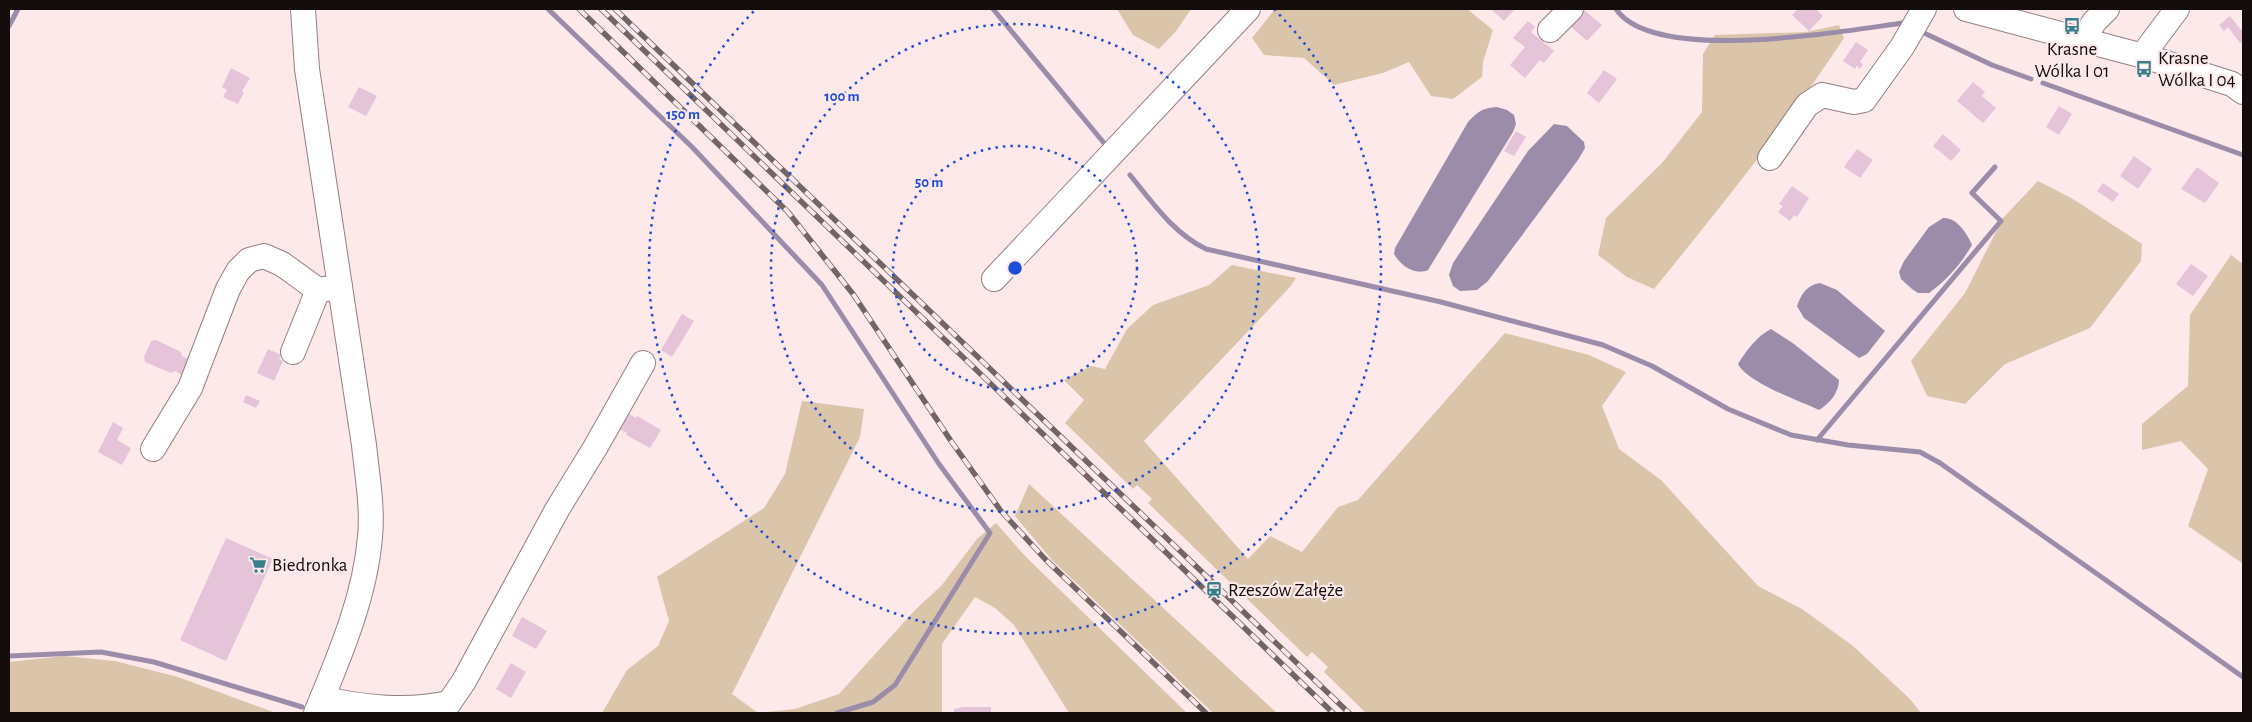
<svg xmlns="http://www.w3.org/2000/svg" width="2252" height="722" font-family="'Alegreya Sans',sans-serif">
<rect width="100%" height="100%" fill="#fde8ea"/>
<g fill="#dac5aa">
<polygon points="1117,9 1191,9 1177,30 1159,49 1133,35"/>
<polygon points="1275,9 1467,9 1493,30 1483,62 1482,77 1453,99 1431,96 1409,62 1383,73 1334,85 1304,58 1264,55 1252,38"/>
<path d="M1839,25L1844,38C1786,126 1720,208 1654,289L1627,277L1598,255L1606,218L1662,163L1702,112L1703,54L1715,35L1806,32Z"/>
<polygon points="2038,181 2073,199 2142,244 2141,261 2090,328 2005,364 1965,404 1927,396 1911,361 1965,293 2003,218"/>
<polygon points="2231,255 2243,264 2242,563 2188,526 2208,469 2181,441 2142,450 2142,424 2188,386 2190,315"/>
<polygon points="1232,265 1296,278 1290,287 1144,441 1248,559 1270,536 1302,552 1338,507 1358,500 1505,333 1589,355 1626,372 1602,406 1619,449 1661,480 1758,586 1802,609 1853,646 1910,699 1921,713 1366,713 1324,672 1328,667 1312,652 1307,657 1148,503 1152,499 1137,485 1133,489 1065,423 1084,400 1064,380 1091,366 1105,369 1127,329 1153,305 1209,285"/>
<polygon points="802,401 864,409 860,437 732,694 758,713 795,709 839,694 915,610 942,585 977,539 996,523 1026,557 1187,713 1069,713 1014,625 995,608 975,597 942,644 942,713 602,713 627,670 658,646 669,621 657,577 764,508 785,474"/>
<polygon points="1029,484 1277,713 1213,713 1052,560 1015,516"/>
<polygon points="64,656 115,661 178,677 276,713 9,713 9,662"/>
</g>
<g fill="#9b8caa">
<path d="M1497,107L1507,110L1514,115L1516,124L1513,132L1428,270C1415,276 1400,265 1394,254L1395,248L1468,122C1478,111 1483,108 1497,107Z"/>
<polygon points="1554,124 1567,126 1584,142 1585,148 1578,160 1488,281 1477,290 1460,291 1453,286 1449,275 1453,263 1528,151"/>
<path d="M1943,218C1957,217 1967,234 1972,245C1961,264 1947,280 1929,293H1918L1912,289L1901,279L1899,272L1904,261L1929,227Z"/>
<path d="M1820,283L1837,290L1885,331L1867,354L1859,358L1804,318L1797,306C1801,294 1807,285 1820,283Z"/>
<path d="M1771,329L1794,344L1839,380C1839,393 1829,404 1819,410C1799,401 1747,382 1738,364C1746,351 1757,336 1771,329Z"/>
</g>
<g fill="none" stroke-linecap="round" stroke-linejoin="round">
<g stroke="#9b8caa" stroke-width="5">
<polyline points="548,9 692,147 822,285 939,464 990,533 895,685 873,702 837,713"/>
<polyline points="993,9 1104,143"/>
<path d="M1616,9C1654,65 1842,31 1903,23"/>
<polyline points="9,26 18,9"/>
<polyline points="1922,32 1992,65 2031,79"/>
<polyline points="2043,83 2243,155"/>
<path d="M1130,175C1153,203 1173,233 1206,249L1441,302L1603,345L1652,366L1728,409L1791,435L1848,445L1920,452L1940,463L2243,677"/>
<polyline points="1817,440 2001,221 1972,193 1995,167"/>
<polyline points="9,656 101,652 154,662 302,707"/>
</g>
</g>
<g fill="#e5c4da">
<polygon points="1491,9 1515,9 1504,21"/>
<polygon points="1580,9 1583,9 1602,25 1587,41 1567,23"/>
<polygon points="1798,9 1816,9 1823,16 1809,31 1792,15"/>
<polygon points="2230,16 2241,30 2243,28 2243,41 2240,43 2228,27 2224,31 2219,25"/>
<polygon points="1528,21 1535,27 1531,32 1554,51 1544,63 1540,60 1525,78 1510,65 1525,47 1513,38"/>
<polygon points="1856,42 1868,50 1860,62 1863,64 1860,69 1857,66 1855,69 1843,61"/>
<polygon points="231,68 250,78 242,91 244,92 238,104 223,97 227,90 222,87"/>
<polygon points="1604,70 1617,79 1599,103 1587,93"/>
<polygon points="1973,82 1985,92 1982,96 1996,108 1983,123 1957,101"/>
<polygon points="359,87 377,96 366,116 348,107"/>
<polygon points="2059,106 2072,114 2059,135 2046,127"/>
<polygon points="1516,131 1526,137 1514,156 1504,151"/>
<polygon points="1943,134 1961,150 1951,161 1933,146"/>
<polygon points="1857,149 1873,160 1860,178 1844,167"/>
<polygon points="2134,156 2152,169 2138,189 2120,176"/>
<polygon points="2197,167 2219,183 2205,203 2181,189"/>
<polygon points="2103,183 2119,194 2113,202 2097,191"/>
<polygon points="1792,186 1809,198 1797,217 1794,215 1790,221 1778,212 1783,206 1779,204"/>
<polygon points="2191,264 2208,276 2193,296 2176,284"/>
<polygon points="682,314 694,321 672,357 661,350"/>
<polygon points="156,340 181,352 182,356 190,360 182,375 175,371 171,373 145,362 144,357 151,341"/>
<polygon points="268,349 281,355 279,359 283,361 274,381 257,373"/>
<polygon points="246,395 260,401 256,408 243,402"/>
<polygon points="629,414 636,418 637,416 661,430 650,448 626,435 627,433 620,429"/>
<polygon points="113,422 123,428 117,440 131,448 122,465 98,452"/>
<polygon points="226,538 273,559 226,661 180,640"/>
<polygon points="522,617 547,631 536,649 512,636"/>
<polygon points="511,663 526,672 511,698 496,689"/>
<polygon points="963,707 991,707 991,713 954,713 954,709"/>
</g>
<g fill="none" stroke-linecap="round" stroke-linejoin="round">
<g stroke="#957e81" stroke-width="26">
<g id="minor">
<path d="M303,9L307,69L364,445C367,475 373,507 370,537C365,598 339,657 316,713"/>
<polyline points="1966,9 2147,57 2232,84 2243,92"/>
<polyline points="1550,30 1571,9"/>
<polyline points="2083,40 2094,22 2107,9"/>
<polyline points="2142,56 2177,9"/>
<polyline points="1770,158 1807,105 1822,95 1854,102 1864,100 1902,47 1924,9"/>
<polyline points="994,279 1248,9"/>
<polyline points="293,352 318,290"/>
<polyline points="153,449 190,388 228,289 238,271 249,260 264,256 282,264 318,290 340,287"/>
<path d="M322,698C362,708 409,712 449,703L464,681L558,508L595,448L643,363"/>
</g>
</g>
<use href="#minor" stroke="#fff" stroke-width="24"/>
<g stroke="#726566" stroke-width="5.5">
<g id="rail">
<polyline points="579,9 788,212 853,294 951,441 1001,511 1045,559 1206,713"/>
<polyline points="601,9 1333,713"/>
<polyline points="615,9 1349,713"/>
</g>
</g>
<use href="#rail" stroke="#fde8ea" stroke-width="4" stroke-dasharray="11" stroke-linecap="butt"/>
</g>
<g fill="none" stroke="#1d4ed8" stroke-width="2.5" stroke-dasharray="2.5 5">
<circle cx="1015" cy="268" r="122"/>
<circle cx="1015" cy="268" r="244"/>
<path d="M1274 9A366 366 0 1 1 756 9"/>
</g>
<defs>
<g id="bus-bare" transform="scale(1.35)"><path d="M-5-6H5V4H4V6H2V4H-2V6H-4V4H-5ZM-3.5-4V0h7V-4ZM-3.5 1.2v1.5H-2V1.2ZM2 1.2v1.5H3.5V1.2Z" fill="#387e8b" stroke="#fde8ea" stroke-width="2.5" paint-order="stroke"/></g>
<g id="supermarket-bare" transform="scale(1.35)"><path d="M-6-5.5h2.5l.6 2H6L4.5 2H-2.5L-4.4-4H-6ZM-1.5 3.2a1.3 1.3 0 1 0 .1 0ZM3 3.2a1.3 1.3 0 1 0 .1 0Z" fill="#387e8b" stroke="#fde8ea" stroke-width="2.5" paint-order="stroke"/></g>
<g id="station-bare" transform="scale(1.35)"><path d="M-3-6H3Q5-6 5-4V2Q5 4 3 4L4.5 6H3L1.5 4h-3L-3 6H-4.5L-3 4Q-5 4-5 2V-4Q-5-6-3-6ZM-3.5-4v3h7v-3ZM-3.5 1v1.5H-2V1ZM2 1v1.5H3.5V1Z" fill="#387e8b" stroke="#fde8ea" stroke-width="2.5" paint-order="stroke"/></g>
</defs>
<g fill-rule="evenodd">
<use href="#bus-bare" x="2072" y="26"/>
<use href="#bus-bare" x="2144" y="69"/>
<use href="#supermarket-bare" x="258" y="565"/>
<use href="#station-bare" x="1214" y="590"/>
</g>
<g text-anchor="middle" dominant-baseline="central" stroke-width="4.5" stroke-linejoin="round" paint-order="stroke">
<g font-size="19" fill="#130b0c" stroke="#fde8ea" text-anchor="start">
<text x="2072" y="49" text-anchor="middle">Krasne<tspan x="2072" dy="22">Wólka I 01</tspan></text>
<text x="2158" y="58">Krasne<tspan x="2158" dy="22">Wólka I 04</tspan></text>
<text x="272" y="565">Biedronka</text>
<text x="1228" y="590">Rzeszów Załęże</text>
</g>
</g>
<circle cx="1015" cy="268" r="8" fill="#1d4ed8" stroke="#fde8ea" stroke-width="2.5"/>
<g font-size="15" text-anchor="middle" font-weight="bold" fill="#1d4ed8" stroke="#fde8ea" stroke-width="4.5" stroke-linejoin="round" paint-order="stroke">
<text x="842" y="101">100 m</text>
<text x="683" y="119">150 m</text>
<text x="929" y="187">50 m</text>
</g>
<rect width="2252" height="722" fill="none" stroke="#130b0c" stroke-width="20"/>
</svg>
